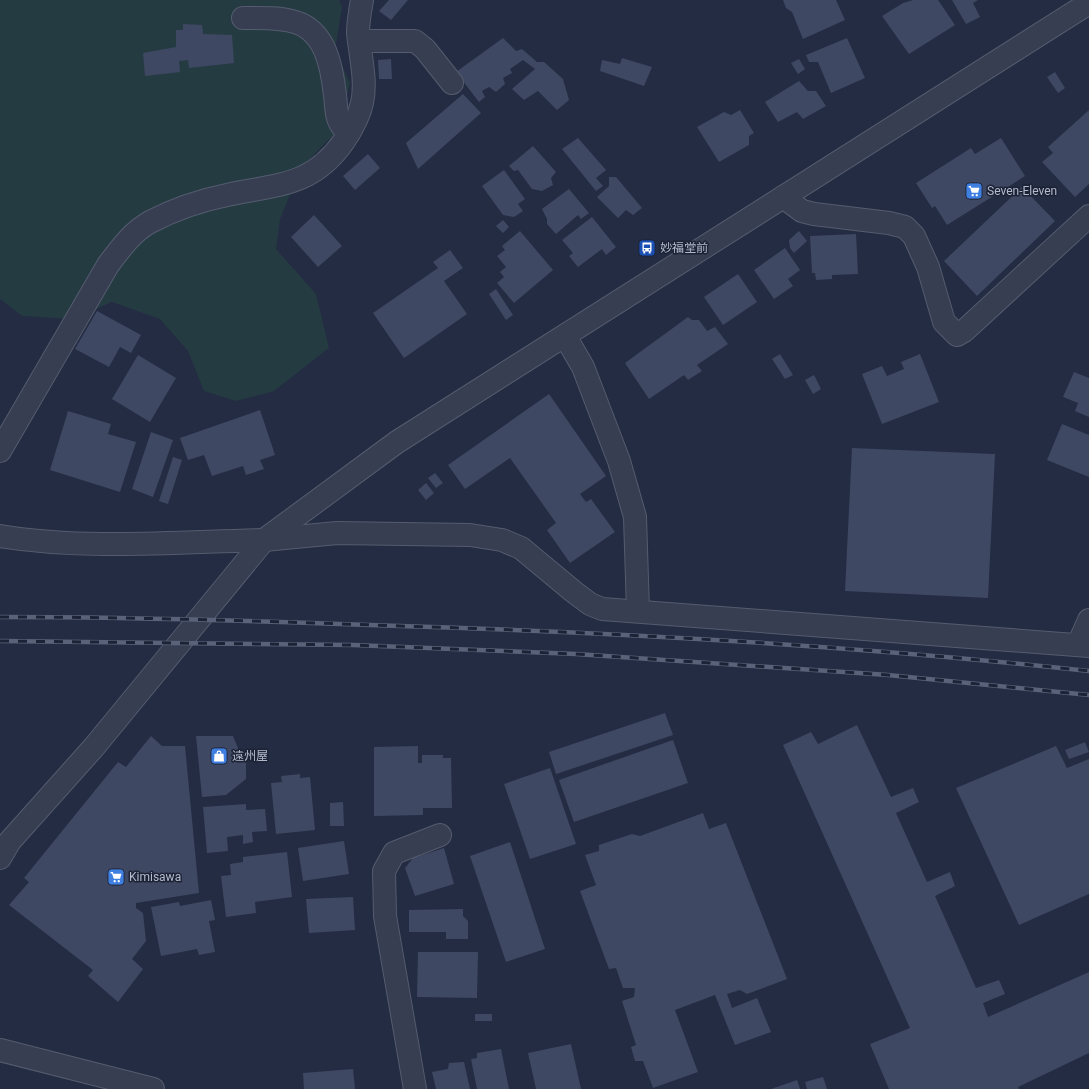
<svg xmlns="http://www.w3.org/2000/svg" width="1089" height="1089" font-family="Roboto,'Noto Sans JP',sans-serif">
<rect width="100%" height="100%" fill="#232c42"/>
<polygon fill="#253b42" points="0,0 339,0 342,7 335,50 350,83 339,129 301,168 280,219 276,249 316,294 329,348 274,391 236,401 204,391 188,351 160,319 112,302 72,319 22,316 0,299"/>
<g fill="#3f4862">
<polygon points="389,0 408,0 391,20 379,11"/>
<polygon points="783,0 836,0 845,20 803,39 792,12 786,8"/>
<polygon points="913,0 938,0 955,25 909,54 882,16 903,3"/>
<polygon points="952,0 978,0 973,3 980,17 966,24"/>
<polygon points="183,24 202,25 203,34 232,35 234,63 189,68 188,60 179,61 180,72 145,76 143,53 176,47 176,30 183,30"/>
<polygon points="503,38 516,51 522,49 537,62 544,62 563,79 569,100 557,110 538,91 524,100 512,89 535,69 523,60 510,69 512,73 503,78 505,84 496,92 489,87 482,91 485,97 479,102 456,72"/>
<polygon points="847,38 865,78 831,93 818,62 809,62 806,55"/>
<polygon points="622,58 652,67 644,86 600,71 602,60 620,64"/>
<polygon points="391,59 392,79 379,79 378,60"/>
<polygon points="799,59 805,69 798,74 791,63"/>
<polygon points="1055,72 1065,88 1058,93 1047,77"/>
<polygon points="799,81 808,91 816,91 826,106 803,119 797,112 778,122 765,102"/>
<polygon points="463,94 481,113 418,169 406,143"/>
<polygon points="740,110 754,133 749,136 749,145 719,162 697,127 724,112 731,115"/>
<polygon points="1089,110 1089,184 1075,197 1042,162 1053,153 1048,147"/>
<polygon points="578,138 606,170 596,178 603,186 596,191 562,149"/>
<polygon points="1001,138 1025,176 947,225 935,206 932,208 916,183 971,148 975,154"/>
<polygon points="533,146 556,172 551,178 553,185 542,191 532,189 518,170 514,171 509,166"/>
<polygon points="368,154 380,168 355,190 343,176"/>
<polygon points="504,170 525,199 518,204 523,211 514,217 503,215 482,186"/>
<polygon points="609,177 616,177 642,208 633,215 626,210 618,218 597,197 609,186"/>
<polygon points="1022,187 1055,221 977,296 944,261"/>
<polygon points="569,189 589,213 581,219 578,215 556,234 547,224 547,219 542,209"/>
<polygon points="314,215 342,246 318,267 291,237"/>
<polygon points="592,217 616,247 606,255 602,249 578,267 569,256 573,253 562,240"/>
<polygon points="503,220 509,227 503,233 496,226"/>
<polygon points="520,231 553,270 514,303 497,283 504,277 500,272 506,267 497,256 505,250 502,246"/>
<polygon points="799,231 807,241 794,253 790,248 789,240"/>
<polygon points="856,234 858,274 832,275 832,279 816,280 815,273 812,273 810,236"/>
<polygon points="785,248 800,270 788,279 793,286 774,299 754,270"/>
<polygon points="450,250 463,268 444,281 467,314 404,358 373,313 438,268 433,262"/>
<polygon points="738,274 757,302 723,325 704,297"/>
<polygon points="496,289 513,315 506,320 489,294"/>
<polygon points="97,311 141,335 131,353 120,347 109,367 75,349"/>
<polygon points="688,317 692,320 699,320 707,331 715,327 728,344 697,365 702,371 688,380 684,375 649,399 625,363"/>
<polygon points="780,354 793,375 785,379 772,359"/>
<polygon points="920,354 939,402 882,424 862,374 882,366 887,376 904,369 901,362"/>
<polygon points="138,355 176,378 150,422 112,399"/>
<polygon points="1074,372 1089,378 1089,417 1075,411 1078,403 1063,397"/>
<polygon points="814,375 821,389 813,394 805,380"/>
<polygon points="549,394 606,476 580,494 586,502 591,499 615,532 570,563 547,530 556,523 510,458 465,489 448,465"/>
<polygon points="260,410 275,455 260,460 264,469 246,475 243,466 212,476 204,455 188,460 180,438"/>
<polygon points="68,411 111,424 108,434 136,442 120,492 50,470"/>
<polygon points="1062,424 1089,435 1089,477 1047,460"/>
<polygon points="151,432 173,440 153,497 132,489"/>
<polygon points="852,448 995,454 988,598 845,591"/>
<polygon points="173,457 182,460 168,504 159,501"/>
<polygon points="435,473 443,483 436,488 428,478"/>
<polygon points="426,483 434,493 426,500 418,490"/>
<polygon points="665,713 673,735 556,774 549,752"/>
<polygon points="857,725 891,797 913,788 919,802 896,813 927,882 950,872 955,886 935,896 976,988 999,980 1005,994 983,1003 988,1017 1089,972 1089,1053 1018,1087 1019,1089 889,1089 870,1044 910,1028 783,745 811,732 818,744"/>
<polygon points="151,736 162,746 185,746 199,893 136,903 136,908 143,913 146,941 132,959 143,969 118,1002 88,976 93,970 9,905 29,882 24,878 118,762 126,767"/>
<polygon points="196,736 233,736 240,753 246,754 246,779 226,795 202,797"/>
<polygon points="673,740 688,783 574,822 559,780"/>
<polygon points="1085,742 1089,752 1069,759 1065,750"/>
<polygon points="418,746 418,763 422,763 422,755 443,755 443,758 451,758 452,808 423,808 423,815 374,816 374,747"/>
<polygon points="1056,746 1067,768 1089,759 1089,894 1019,925 956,788"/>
<polygon points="550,768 576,844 530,859 504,784"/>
<polygon points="300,774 300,778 310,777 315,830 276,834 271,783 282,782 281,776"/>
<polygon points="343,802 344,826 330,826 330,803"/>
<polygon points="246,804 246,810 265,809 267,831 252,832 253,842 243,844 243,835 227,837 228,851 207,853 203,807"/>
<polygon points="703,813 709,829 726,823 787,979 747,994 740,990 727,994 732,1008 757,998 771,1032 735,1045 715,995 675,1010 698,1072 653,1088 643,1061 635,1061 631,1047 636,1045 622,1001 634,997 635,988 623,988 616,968 609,969 580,891 596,885 585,855 599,851 599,845 632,834 640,836"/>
<polygon points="344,841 349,874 303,881 298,848"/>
<polygon points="510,842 545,949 506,962 470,856"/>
<polygon points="444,848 454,884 415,896 405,868 413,858"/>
<polygon points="287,852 292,897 255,902 256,913 226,917 221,876 231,875 230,864 243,862 243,857"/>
<polygon points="353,897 355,930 309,933 306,899"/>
<polygon points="211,900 215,920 209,921 215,952 199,955 197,949 161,956 151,907 179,902 180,906"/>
<polygon points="463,909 463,916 468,921 468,939 446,939 446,932 409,932 409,910"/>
<polygon points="418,952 478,952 477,998 417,997"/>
<rect x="475" y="1014" width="17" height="7"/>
<polygon points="571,1044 581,1089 536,1089 528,1053"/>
<polygon points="501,1049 509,1089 477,1089 471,1059 477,1058 477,1053"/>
<polygon points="464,1062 470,1089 436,1089 432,1072 448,1069 449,1063"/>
<polygon points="353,1069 355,1089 304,1089 303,1073"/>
<polygon points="823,1077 827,1089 807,1089 805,1082"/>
<polygon points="797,1080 800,1089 771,1089"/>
</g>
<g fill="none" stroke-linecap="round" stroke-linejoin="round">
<g stroke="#555c6f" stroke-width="24">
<g id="minor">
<path d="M243,18C260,18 279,17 295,22C326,31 332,68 335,95C337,112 335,122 349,133"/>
<polyline points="359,41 415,41 425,49 452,83"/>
<polyline points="783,197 802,211 814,214 889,223 905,227 914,236 928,267 944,322 957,335 964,331 1089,216"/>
<polyline points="565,336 583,367 619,461 635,517 638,611"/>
<path d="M0,451L108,265C120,249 132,232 150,222C173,210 202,200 227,195C277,184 312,187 344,141C352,129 359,117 362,103C367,81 360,55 358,33C358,22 360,11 362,0"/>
<polyline points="264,540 337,533 470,535 502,540 521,548 574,592 590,604 602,609 1089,646"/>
<polyline points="1078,645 1089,620"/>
<polyline points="0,1050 153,1089"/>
<polyline points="415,1089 385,916 384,871 394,853 440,835"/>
</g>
</g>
<g stroke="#555c6f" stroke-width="24">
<g id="tertiary">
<path d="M0,536C87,550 177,542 264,540"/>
<polyline points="0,858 10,841 94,747 264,540 397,442 1089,3"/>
</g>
</g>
<use href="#minor" stroke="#373e51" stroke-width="22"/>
<use href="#tertiary" stroke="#373e51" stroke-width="22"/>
<g stroke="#596278" stroke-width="4.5">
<g id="rail">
<path d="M0,617C133,617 267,621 400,626C630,633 860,646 1089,671"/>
<polyline points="0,641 353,645 576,654 888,675 1089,695"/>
</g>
</g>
<use href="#rail" stroke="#1c2336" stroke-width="3" stroke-dasharray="9" stroke-linecap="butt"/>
</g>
<defs>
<g id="supermarket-square" transform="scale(0.9)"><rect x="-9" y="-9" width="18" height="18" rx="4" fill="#3f7fe0" stroke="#1c2336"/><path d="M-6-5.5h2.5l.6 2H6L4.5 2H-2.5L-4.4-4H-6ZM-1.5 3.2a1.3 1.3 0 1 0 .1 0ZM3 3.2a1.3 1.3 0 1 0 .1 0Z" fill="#fff"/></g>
<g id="bus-square" transform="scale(0.9)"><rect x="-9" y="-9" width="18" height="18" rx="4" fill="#1a4fb4" stroke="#1c2336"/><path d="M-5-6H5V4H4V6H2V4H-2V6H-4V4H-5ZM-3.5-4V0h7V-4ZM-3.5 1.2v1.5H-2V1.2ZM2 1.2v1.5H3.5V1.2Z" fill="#fff"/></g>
<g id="shop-square" transform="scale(0.9)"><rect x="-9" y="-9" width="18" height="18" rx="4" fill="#3f7fe0" stroke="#1c2336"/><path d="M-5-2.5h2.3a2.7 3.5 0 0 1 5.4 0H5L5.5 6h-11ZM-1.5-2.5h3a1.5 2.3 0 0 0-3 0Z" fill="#fff"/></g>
</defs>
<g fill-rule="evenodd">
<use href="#supermarket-square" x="974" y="191"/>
<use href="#bus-square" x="647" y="248"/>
<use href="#shop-square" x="219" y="756"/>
<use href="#supermarket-square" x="116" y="877"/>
</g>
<g text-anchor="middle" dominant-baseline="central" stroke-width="3" stroke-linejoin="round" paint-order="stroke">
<g font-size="12" fill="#b4bacc" stroke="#1c2336" text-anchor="start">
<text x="987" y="191">Seven-Eleven</text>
<text x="660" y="248">妙福堂前</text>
<text x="232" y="756">遠州屋</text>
<text x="129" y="877">Kimisawa</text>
</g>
</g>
</svg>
